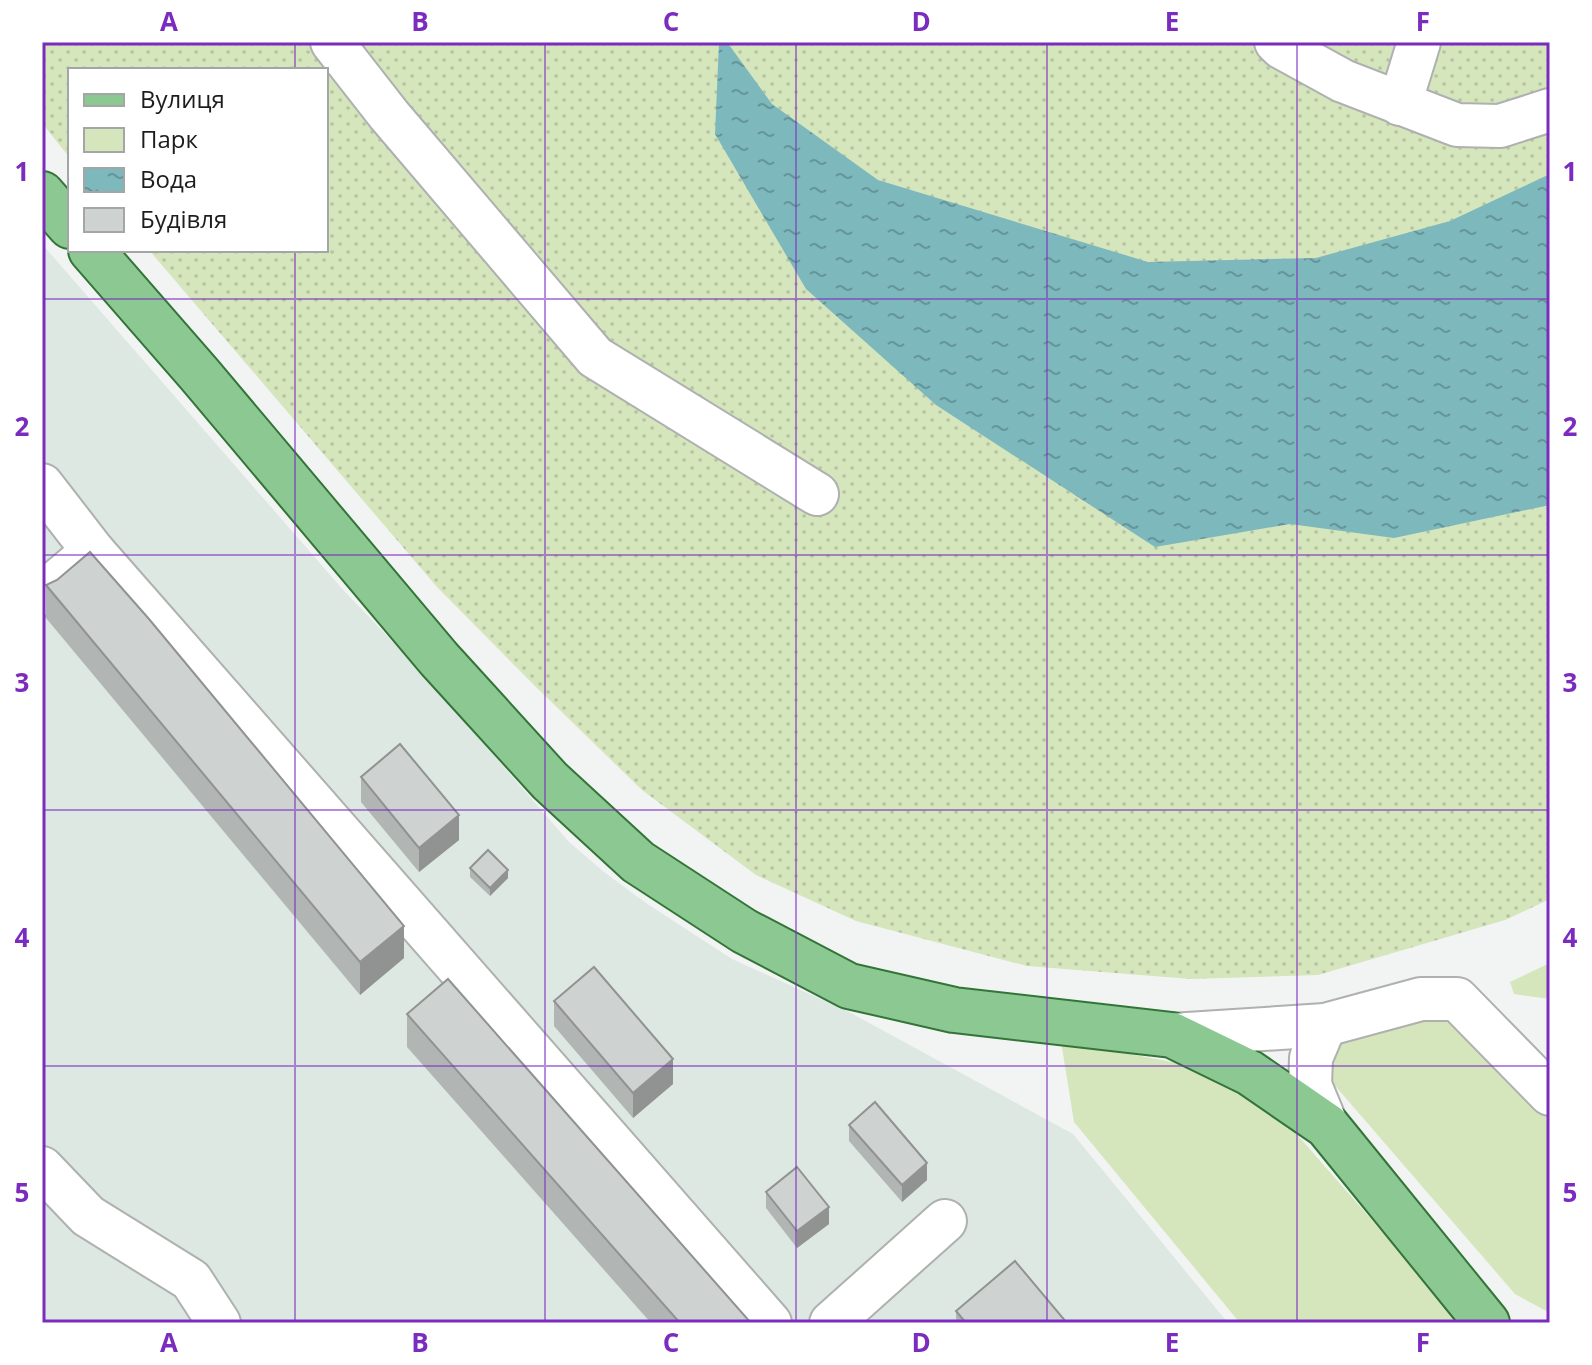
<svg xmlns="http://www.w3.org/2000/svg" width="1592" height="1365" font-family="'Open Sans',sans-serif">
<defs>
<pattern id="garden-dots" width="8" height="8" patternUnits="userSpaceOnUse" patternTransform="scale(2)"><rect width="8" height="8" fill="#d5e5bc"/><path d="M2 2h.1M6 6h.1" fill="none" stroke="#b6c4a1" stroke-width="1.8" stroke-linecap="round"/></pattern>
<pattern id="water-ripples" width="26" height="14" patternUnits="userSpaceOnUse" patternTransform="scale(2)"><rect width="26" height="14" fill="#7db8bd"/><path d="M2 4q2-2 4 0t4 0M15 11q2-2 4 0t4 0" fill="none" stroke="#669599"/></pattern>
</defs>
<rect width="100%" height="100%" fill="#f1f4f2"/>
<polygon fill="#dde8e2" points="42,244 345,592 418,668 569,842 604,872 646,903 732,959 849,1012 1073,1134 1228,1323 42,1323"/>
<g fill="#d5e5bc">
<polygon points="1550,963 1550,999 1514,994 1510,982"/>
<polygon points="1453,1009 1550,1111 1550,1313 1515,1294 1325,1074 1334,1033"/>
<polygon points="1061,1041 1193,1066 1224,1079 1286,1122 1462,1323 1240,1323 1074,1122"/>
</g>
<polygon fill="url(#garden-dots)" points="42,42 1550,42 1550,899 1505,920 1318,975 1191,979 1027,966 856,921 756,875 642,790 534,685 437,587 149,250 326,250 326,70 70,70 70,158 42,123"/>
<polygon fill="url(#water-ripples)" points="719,42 727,42 772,104 878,180 1148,262 1316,258 1450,221 1550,174 1550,505 1394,538 1290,524 1155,547 936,405 806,289 715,134"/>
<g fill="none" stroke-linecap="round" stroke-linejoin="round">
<g stroke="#aeb1af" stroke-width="46">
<g id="minor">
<polyline points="332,42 389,115 595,357 817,494"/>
<polyline points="1276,42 1281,47 1343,81 1457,125 1500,126 1550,110"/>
<polyline points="1400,104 1419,42"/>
<polyline points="42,485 93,551"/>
<polyline points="42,594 93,551 770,1323"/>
<polyline points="1325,1025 1311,1058 1310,1085 1327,1126"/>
<polyline points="1172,1035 1325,1025 1421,999 1457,999 1550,1094"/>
<polyline points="42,1168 88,1216 191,1280 219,1323"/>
<polyline points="831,1323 945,1221"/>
</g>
</g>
<g stroke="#337438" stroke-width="48">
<g id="major">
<polyline points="42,194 70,226"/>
<polyline points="91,250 200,375 439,659 550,781 638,862 744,931 849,986 954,1010 1172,1035 1250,1073 1327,1126 1487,1323"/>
</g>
</g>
<use href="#minor" stroke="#fff" stroke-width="42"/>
<use href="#major" stroke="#8cc891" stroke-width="44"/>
</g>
<g fill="#b1b5b4">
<polygon points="46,585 404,958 360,995 46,618"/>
<polygon points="361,777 459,840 419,872 361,802"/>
<polygon points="470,868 508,878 490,896 470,877"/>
<polygon points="554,1001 673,1084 633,1118 554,1026"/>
<polygon points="407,1014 751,1323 651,1323 407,1047"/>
<polygon points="849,1125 927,1180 902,1202 849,1141"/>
<polygon points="766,1192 829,1224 797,1248 766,1208"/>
<polygon points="956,1311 1067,1323 959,1323 956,1319"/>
</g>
<g fill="#909392">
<polygon points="459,815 459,840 419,872 419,848"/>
<polygon points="508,870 508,878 490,896 490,888"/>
<polygon points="404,926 404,958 360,995 360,962"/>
<polygon points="673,1059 673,1084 633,1118 633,1093"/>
<polygon points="927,1163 927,1180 902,1202 902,1185"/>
<polygon points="829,1207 829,1224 797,1248 797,1231"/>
</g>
<g fill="#ced2d1" stroke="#909392" stroke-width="2">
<polygon points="90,552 149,619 404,926 360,962 46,585 57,580"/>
<polygon points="400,744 459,815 419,848 361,777"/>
<polygon points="488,850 508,870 490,888 470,868"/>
<polygon points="594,967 673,1059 633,1093 554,1001"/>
<polygon points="448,979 751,1323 680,1323 407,1014"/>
<polygon points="875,1102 927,1163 902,1185 849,1125"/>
<polygon points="797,1167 829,1207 797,1231 766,1192"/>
<polygon points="1015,1261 1067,1323 966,1323 956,1311"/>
</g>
<path fill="none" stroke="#7b2cbf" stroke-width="2" stroke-opacity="0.55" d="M295,42V70M545,42V1323M796,42V1323M1047,42V1323M1297,42V1323M295,250V1323M42,299H1550M42,555H1550M42,810H1550M42,1066H1550"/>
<rect width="1592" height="1365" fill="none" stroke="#ffffff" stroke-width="88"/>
<rect x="68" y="68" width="260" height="184" fill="#ffffff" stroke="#a4a5a5" stroke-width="2"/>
<rect x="84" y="94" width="40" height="12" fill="#8cc891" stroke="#a4a5a5" stroke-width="2"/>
<text x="140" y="108" font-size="24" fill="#1c1d1d">Вулиця</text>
<rect x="84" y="128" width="40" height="24" fill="#d5e5bc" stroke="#a4a5a5" stroke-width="2"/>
<text x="140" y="148" font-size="24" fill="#1c1d1d">Парк</text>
<rect x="84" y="168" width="40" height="24" fill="url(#water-ripples)" stroke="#a4a5a5" stroke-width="2"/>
<text x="140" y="188" font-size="24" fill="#1c1d1d">Вода</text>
<rect x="84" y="208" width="40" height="24" fill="#ced2d1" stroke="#a4a5a5" stroke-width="2"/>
<text x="140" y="228" font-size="24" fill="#1c1d1d">Будівля</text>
<rect x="44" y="44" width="1504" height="1277" fill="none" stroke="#7b2cbf" stroke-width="3"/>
<g font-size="26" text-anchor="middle" font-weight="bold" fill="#7b2cbf">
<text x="169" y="31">A</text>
<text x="420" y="31">B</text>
<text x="671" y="31">C</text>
<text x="921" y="31">D</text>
<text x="1172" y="31">E</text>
<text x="1423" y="31">F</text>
<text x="22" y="181">1</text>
<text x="1570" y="181">1</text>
<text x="22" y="436">2</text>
<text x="1570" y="436">2</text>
<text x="22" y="692">3</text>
<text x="1570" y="692">3</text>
<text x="22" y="947">4</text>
<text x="1570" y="947">4</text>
<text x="22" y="1202">5</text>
<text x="1570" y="1202">5</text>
<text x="169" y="1352">A</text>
<text x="420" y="1352">B</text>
<text x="671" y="1352">C</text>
<text x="921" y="1352">D</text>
<text x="1172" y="1352">E</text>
<text x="1423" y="1352">F</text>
</g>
</svg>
